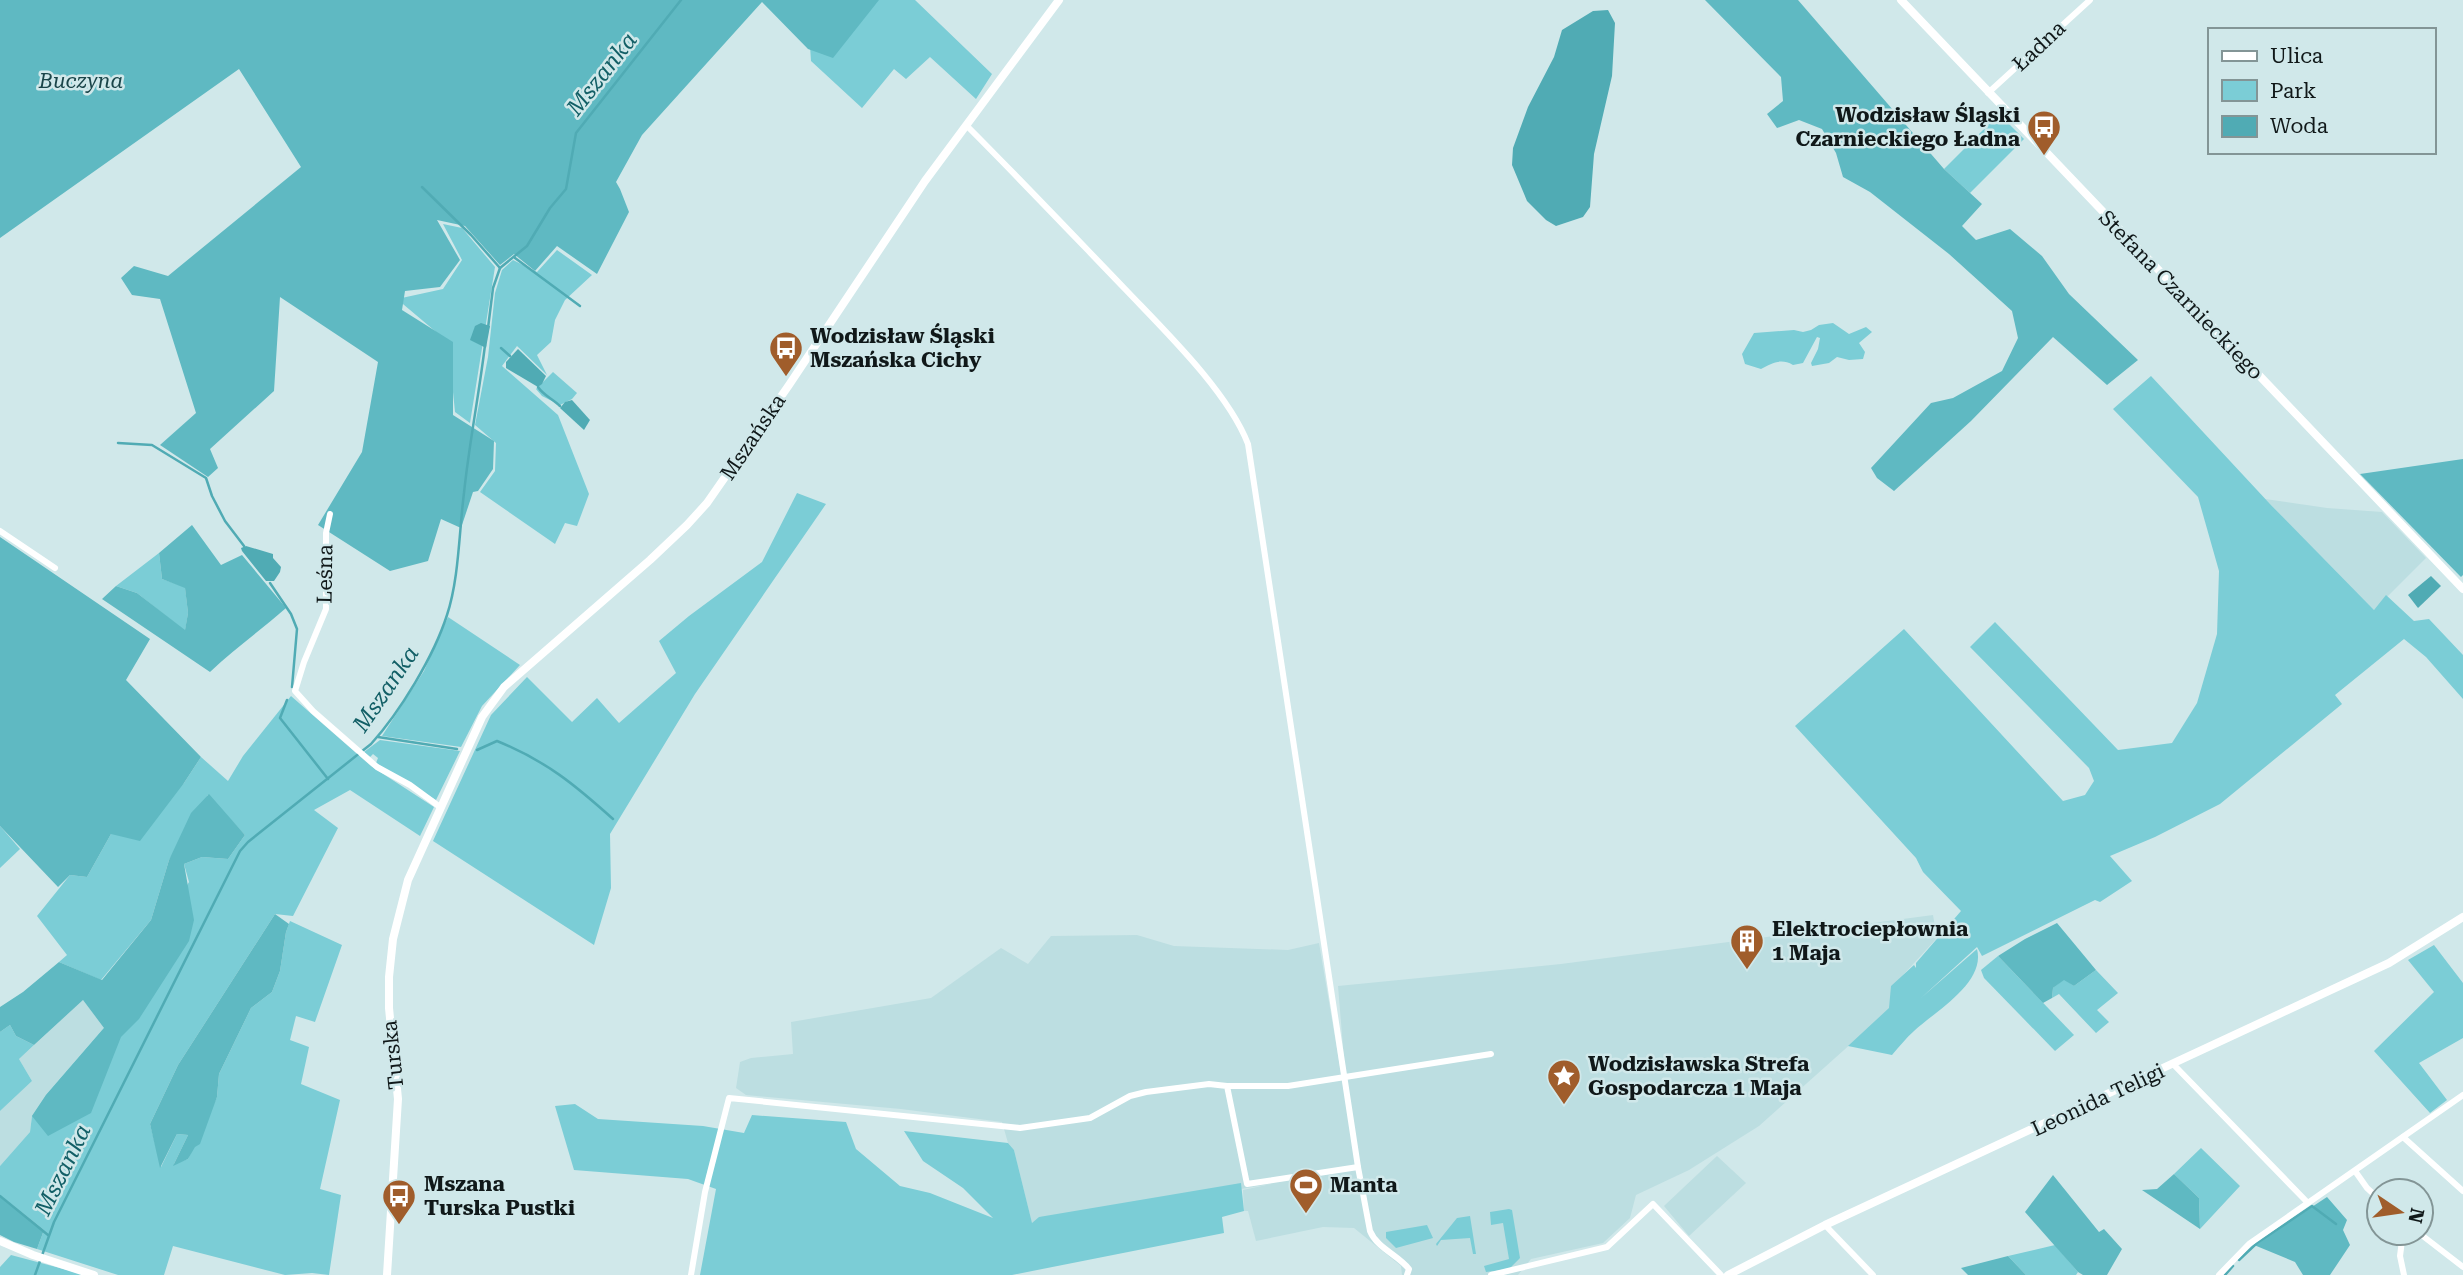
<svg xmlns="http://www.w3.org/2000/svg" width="2463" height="1275" font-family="'Roboto Serif',serif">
<rect width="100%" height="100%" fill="#d0e8ea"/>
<g fill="#bcdee1">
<polygon points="2265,499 2327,508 2382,512 2426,558 2374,610"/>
<polygon points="1933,915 1937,938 1892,987 1891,1008 1759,1126 1689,1170 1636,1195 1630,1218 1603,1243 1531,1259 1518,1275 1402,1275 1401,1266 1354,1228 1323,1227 1256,1241 1248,1211 1244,1211 1243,1190 1271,1184 1032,1224 1014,1150 1008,1143 1002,1122 901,1109 746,1095 736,1088 740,1062 751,1058 793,1054 791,1022 931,998 1001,948 1028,964 1051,936 1137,935 1174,946 1288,950 1319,943 1349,1120 1338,986 1561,964"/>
<polygon points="83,1000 104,1028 46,1095 32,1116 30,1132 0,1166 0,1111 32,1081 19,1059"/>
<polygon points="1717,1156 1746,1183 1689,1236 1664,1206"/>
</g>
<g fill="#7bcdd6">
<polygon points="871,0 915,0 992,74 976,99 930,57 906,79 894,69 862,108 811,61 810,46"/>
<polygon points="1997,116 2002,117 2024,139 1970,193 1944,169"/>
<polygon points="443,224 462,228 495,267 470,423 455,412 448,342 397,299 443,289 462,260"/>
<polygon points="557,250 592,275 565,300 555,320 551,342 537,355 547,375 517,346 502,366 558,415 589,494 577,526 565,523 555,544 480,492 495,471 496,443 475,425 488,357 495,293 502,270 513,260 537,272"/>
<path d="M1833,323L1849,334L1866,327L1872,332L1859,343L1865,352L1863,359L1849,360L1837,357L1829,363L1812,366L1811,363L1818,349L1820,338L1817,337L1803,363L1793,365C1781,358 1772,363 1761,369L1745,364L1742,354L1754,333L1794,330L1803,332L1811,330L1819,325Z"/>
<polygon points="553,372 577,393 572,399 560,405 542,396 536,389"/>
<path d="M2151,376L2270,504L2374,610L2386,595L2414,621L2429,619L2463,655V699L2426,657L2404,639L2335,695L2342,704L2220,804L2155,837L2110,856L2132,881L2100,902L2095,900L1982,956L1977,947L1921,998L1977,949C1986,983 1934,1012 1914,1031C1906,1038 1899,1047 1892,1055L1848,1046L1889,1008L1891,986L1914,965L1916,968V963L1961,911L1923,872L1916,858L1795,726L1904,629L2063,801L2085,795L2094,781L2089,768L1970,647L1995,622L2118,750L2172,743L2197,703L2217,634L2219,571L2198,497L2113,409Z"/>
<polygon points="797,493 826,504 695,694 610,834 611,888 594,945 433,841 491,715 527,677 572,722 597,698 619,723 676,673 659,641 689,616 762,562"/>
<polygon points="159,553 162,579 185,587 188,613 185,631 137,593 116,586"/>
<polygon points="448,617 520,665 482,706 461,747 382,736 424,671"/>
<polygon points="291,696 371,766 434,807 420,836 350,790 314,810 338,828 293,916 275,914 178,1065 150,1124 161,1167 177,1134 188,1135 174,1164 188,1159 217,1097 219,1074 251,1008 272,992 280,971 286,932 290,921 342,945 315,1022 296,1016 290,1040 309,1047 301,1084 340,1100 320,1189 341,1195 329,1275 312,1273 285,1275 173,1246 164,1275 118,1275 37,1249 44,1230 0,1195 0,1166 30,1132 32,1116 46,1095 104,1028 189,882 184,864 202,857 228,859 245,835 208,795 169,860 151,920 101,980 59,962 67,955 37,916 70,875 87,877 111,834 184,783 201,757 228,781 243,756"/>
<polygon points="380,740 460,751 436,800 376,763 378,758 373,754 370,757 364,752"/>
<polygon points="0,826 20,849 0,868"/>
<polygon points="2434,945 2463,983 2463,1038 2419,1063 2447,1100 2430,1113 2374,1051 2434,992 2408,960"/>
<polygon points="1998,956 2074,1035 2055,1051 1984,978 1981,970"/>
<polygon points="2096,970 2118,993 2097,1010 2109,1022 2096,1033 2059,994 2052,998 2053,988 2064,979 2074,986"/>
<polygon points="10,1025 16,1036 34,1045 19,1059 32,1081 0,1111 0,1032"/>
<polygon points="575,1104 598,1119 703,1126 744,1133 752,1115 846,1122 856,1149 900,1186 930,1193 993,1218 963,1188 923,1161 904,1131 1008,1143 1014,1150 1032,1223 1039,1217 1241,1183 1244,1211 1222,1217 1224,1233 1012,1275 700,1275 716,1189 688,1179 574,1170 555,1106"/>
<polygon points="2201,1148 2240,1186 2200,1229 2199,1198 2174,1174"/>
<polygon points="1509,1209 1512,1210 1520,1258 1509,1269 1486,1272 1484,1266 1509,1259 1503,1223 1491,1225 1490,1212"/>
<polygon points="1470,1216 1476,1254 1473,1254 1470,1238 1441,1240 1437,1246 1436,1244 1457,1218"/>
<polygon points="1427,1225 1433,1238 1396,1248 1386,1238 1386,1232"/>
<polygon points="2055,1245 2078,1272 2076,1275 2026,1275 2008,1256"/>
<polygon points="11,1255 86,1275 0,1275 0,1267"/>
</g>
<g fill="#5fb9c2">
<polygon points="0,0 879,0 833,58 808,49 762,2 642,135 616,182 620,189 629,212 597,274 557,246 535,271 514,254 500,265 465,226 437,220 460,260 440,287 405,291 402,310 453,342 453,415 494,441 493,469 478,491 473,492 461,528 441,519 428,561 390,571 318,525 362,452 378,362 280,297 274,391 210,449 218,468 208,477 160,445 196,413 160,299 132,295 121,278 134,266 168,276 301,167 239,69 0,238"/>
<polygon points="1705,0 1798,0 1944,169 1982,204 1962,226 1976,240 2010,229 2042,256 2069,294 2138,360 2107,385 2053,337 1971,421 1894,491 1877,478 1871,468 1931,403 1953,398 2002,371 2018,338 2012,311 1949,254 1870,192 1843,177 1836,153 1822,129 1799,120 1777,128 1767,114 1783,101 1781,77"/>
<polygon points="2463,459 2463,575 2461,577 2360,474"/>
<path d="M192,525L221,565L242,555L286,608C261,630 234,649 210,672L102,599L116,586L137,593L185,630L188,613L185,588L162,579L159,553Z"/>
<polygon points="0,537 150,639 126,680 201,757 184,783 140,841 111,834 87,877 70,875 58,887 0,826"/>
<polygon points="209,794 245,835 228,859 202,857 184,864 194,920 189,941 139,1019 121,1037 91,1113 48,1136 32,1116 46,1095 104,1028 83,1000 34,1045 16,1036 10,1025 0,1032 0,1007 23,992 59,962 102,980 151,920 169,860 191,813"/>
<polygon points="275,914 289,924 286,932 280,971 272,992 251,1008 219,1074 217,1097 200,1144 195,1147 188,1159 173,1166 188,1135 177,1134 160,1168 150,1124 178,1065"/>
<polygon points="2057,923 2096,970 2074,986 2064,980 2053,988 2052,998 2043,1003 1998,956 2025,939"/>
<polygon points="2174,1174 2199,1198 2200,1229 2142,1190 2157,1189"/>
<polygon points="2053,1175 2099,1232 2104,1229 2122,1249 2107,1275 2083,1275 2078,1272 2025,1212"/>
<polygon points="0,1195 44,1230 37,1249 14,1242 0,1235"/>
<polygon points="2327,1197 2347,1220 2343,1230 2350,1245 2330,1275 2303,1275 2295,1262 2254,1245"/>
<polygon points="2008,1256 2026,1275 1968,1275 1961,1268"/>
</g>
<g fill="#50abb4">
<polygon points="1608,10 1615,23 1612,76 1594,154 1590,207 1583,217 1556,226 1546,220 1527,201 1512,165 1513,148 1528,107 1554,57 1562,30 1593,11"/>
<polygon points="481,323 490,326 486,348 470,340 475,326"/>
<polygon points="518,349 546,376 542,384 538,387 506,368 506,362"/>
<polygon points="572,400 590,420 584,430 560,408 565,402"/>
<polygon points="246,546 273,554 273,558 281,567 280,572 274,581 266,581 242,551 241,548"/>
<polygon points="2431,576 2441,586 2418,608 2408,595"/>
</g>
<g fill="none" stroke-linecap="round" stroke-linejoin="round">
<g stroke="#50abb4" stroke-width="2.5">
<polyline points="422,187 471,235 500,268"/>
<polyline points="515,258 580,306"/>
<polyline points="488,328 493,288 500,268 527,246 550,208 566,189 576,133 681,0"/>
<polyline points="501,348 510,356"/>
<path d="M538,387C544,396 552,398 560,406"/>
<polyline points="118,443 152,445 206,478 212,496 225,521 244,546"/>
<polyline points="270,583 291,614 297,629 292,687"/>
<polyline points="287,700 280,718 328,779"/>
<polyline points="378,737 457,749"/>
<path d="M477,750L497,741C546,761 574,784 613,819"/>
<polyline points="0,1196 48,1235"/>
<polyline points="2239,1260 2257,1243 2312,1206 2336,1224"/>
<path d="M35,1275L54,1222L240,851L248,842L371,744C400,712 434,656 447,615C459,579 459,532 464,493C469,444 479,395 485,345"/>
<polyline points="2225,1275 2233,1266"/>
</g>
<g stroke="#fff" stroke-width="6">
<polyline points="1988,93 2090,0"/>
<path d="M966,125C1020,179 1073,235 1126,290C1165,331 1228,392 1248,444L1358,1167"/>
<polyline points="330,514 326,533 326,609 304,662 295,691 313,711 377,767 410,785 440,807"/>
<polyline points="0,531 55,568"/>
<polyline points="2174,1065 2307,1202"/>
<polyline points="1227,1086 1288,1086 1491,1054"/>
<polyline points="2403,1137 2463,1191"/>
<polyline points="2355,1171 2367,1188 2379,1199"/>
<polyline points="1825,1225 1873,1275"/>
<polyline points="2403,1233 2400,1256 2404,1275"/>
<polyline points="2419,1233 2463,1267"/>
<path d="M691,1275L705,1192L729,1098L1020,1128L1090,1118L1130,1096L1146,1092L1209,1084L1227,1086L1247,1184L1358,1167L1370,1231C1377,1248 1398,1255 1409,1269L1407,1275"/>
<polyline points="1491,1275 1607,1247 1653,1204 1721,1275"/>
<polyline points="2219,1275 2249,1244 2463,1095"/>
</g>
<g stroke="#fff" stroke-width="8">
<polyline points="1901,0 2463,589"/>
<polyline points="0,1241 33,1255 94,1275"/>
<polyline points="387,1275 398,1099 389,1008 389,977 393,939 408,880 482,717 504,687 650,560 687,525 707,503 789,385 925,181 1059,0"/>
<polyline points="1728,1275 1825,1225 2389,963 2463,917"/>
</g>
</g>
<defs>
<g id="bus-pin" transform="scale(1.75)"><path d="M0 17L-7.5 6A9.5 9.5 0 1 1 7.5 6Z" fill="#a05d2b" stroke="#d0e8ea"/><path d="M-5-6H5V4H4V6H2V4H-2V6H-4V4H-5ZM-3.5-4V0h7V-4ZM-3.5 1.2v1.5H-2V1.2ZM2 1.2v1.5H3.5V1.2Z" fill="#fff"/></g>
<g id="building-pin" transform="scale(1.75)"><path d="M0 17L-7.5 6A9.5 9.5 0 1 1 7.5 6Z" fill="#a05d2b" stroke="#d0e8ea"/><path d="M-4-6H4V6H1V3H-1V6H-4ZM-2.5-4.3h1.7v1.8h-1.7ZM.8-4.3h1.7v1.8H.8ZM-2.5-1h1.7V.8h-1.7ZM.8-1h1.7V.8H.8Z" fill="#fff"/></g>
<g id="sight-pin" transform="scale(1.75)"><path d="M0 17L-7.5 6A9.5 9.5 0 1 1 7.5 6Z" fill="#a05d2b" stroke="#d0e8ea"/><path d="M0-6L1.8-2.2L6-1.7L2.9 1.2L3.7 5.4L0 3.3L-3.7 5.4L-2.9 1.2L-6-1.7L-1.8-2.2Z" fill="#fff"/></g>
<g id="stadium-pin" transform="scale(1.75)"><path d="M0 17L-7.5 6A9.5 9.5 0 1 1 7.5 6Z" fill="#a05d2b" stroke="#d0e8ea"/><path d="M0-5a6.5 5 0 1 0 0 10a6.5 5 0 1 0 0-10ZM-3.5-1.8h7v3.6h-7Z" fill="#fff"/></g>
</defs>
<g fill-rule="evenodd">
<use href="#bus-pin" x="2044" y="127"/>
<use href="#bus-pin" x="786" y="348"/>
<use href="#building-pin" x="1747" y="941"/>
<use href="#sight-pin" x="1564" y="1076"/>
<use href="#stadium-pin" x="1306" y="1185"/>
<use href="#bus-pin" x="399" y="1196"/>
</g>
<g text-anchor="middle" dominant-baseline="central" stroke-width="5" stroke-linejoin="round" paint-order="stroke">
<g font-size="21" fill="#101819" stroke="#d0e8ea">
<text transform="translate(2039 46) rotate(-43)">Ładna</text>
<text transform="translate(2181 295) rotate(46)">Stefana Czarnieckiego</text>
<text transform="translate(753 437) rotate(-56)">Mszańska</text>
<text transform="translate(325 574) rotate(-89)">Leśna</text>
<text transform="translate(393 1055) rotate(-96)">Turska</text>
<text transform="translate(2098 1100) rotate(-25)">Leonida Teligi</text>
</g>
<g font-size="21" font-style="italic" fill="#1a4549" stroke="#d0e8ea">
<text x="81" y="81">Buczyna</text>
</g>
<g font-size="21" font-weight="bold" fill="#101819" stroke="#d0e8ea" text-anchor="start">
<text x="2020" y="115" text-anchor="end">Wodzisław Śląski<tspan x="2020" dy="24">Czarnieckiego Ładna</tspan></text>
<text x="810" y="336">Wodzisław Śląski<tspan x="810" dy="24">Mszańska Cichy</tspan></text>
<text x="1772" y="929">Elektrociepłownia<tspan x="1772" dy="24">1 Maja</tspan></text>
<text x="1588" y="1064">Wodzisławska Strefa<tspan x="1588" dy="24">Gospodarcza 1 Maja</tspan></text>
<text x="424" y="1184">Mszana<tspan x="424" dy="24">Turska Pustki</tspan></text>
<text x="1330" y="1185">Manta</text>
</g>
<g font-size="23" font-style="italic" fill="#125f66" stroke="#d0e8ea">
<text transform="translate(602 74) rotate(-52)">Mszanka</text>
<text transform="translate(386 689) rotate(-56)">Mszanka</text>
<text transform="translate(63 1170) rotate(-64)">Mszanka</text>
</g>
</g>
<rect x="2208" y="28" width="228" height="126" fill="#d0e8ea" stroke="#839596" stroke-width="2"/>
<rect x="2222" y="51" width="35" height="10" fill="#ffffff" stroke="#839596" stroke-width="2"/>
<text x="2270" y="63" font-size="21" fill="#101819">Ulica</text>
<rect x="2222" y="80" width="35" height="21" fill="#7bcdd6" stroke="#839596" stroke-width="2"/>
<text x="2270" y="98" font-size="21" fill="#101819">Park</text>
<rect x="2222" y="116" width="35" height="21" fill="#50abb4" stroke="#839596" stroke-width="2"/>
<text x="2270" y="133" font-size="21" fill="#101819">Woda</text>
<g transform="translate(2400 1212) rotate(103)"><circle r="33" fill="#d0e8ea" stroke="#839596" stroke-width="2"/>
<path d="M0-5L12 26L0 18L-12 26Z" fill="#a05d2b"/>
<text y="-10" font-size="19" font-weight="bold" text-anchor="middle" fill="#101819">N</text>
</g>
</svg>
